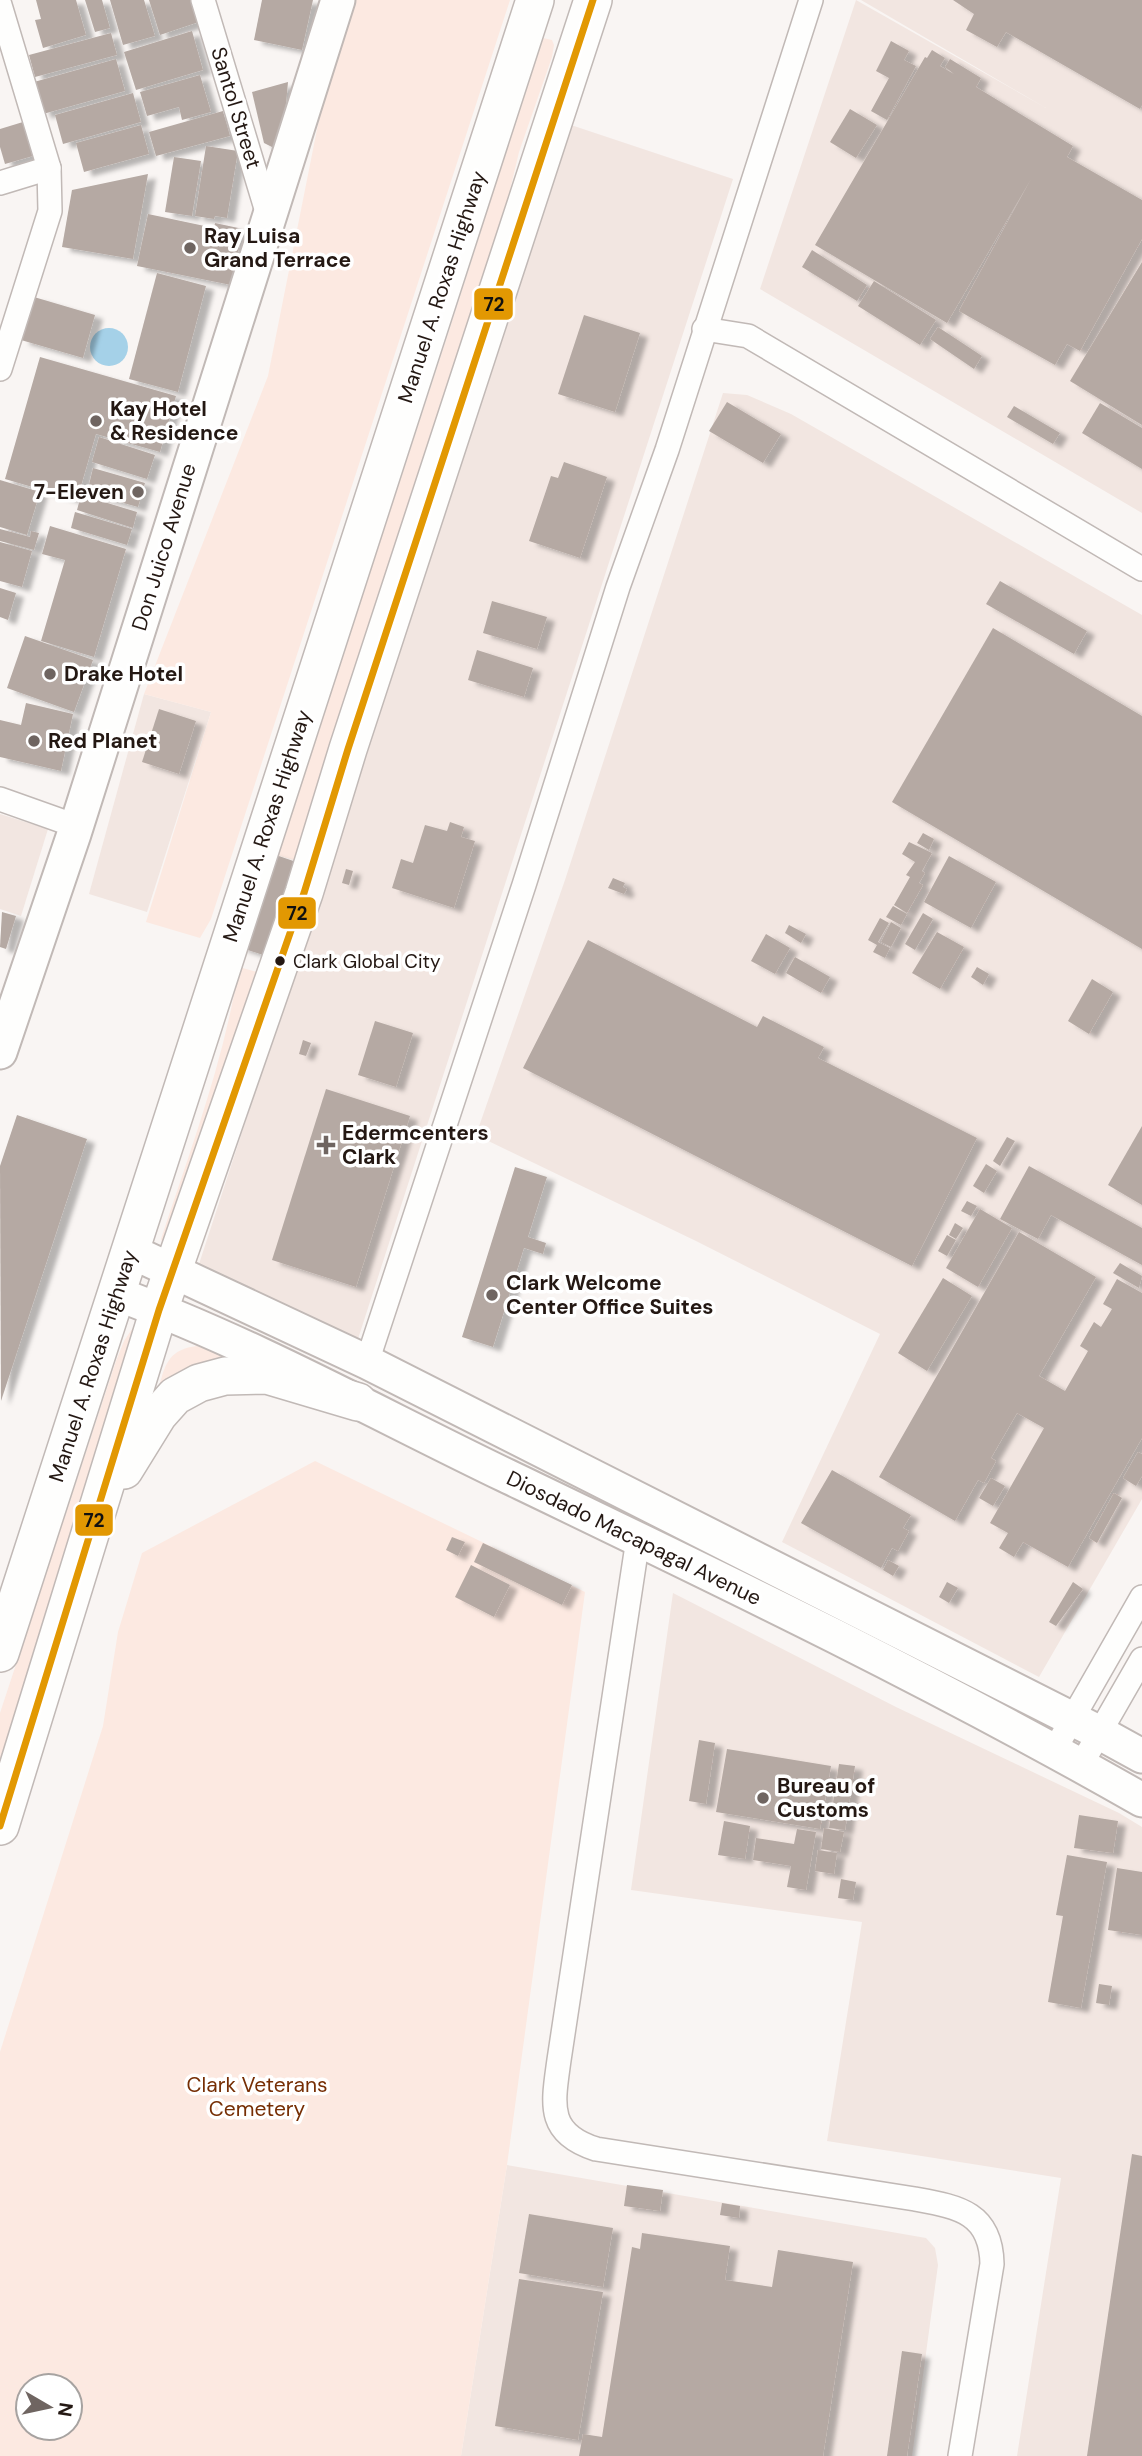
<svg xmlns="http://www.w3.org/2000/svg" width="1142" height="2456" font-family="'DM Sans',sans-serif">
<defs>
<filter id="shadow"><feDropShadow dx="8" dy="4.5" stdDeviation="2" flood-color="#0004"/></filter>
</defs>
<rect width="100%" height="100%" fill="#f9f5f3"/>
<g fill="#f2e6e1">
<polygon points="856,0 1046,108 861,0 1142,0 1142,513 760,289"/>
<polygon points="571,125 733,179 357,1342 199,1264"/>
<polygon points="723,393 747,395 791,414 1142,615 1142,1499 1039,1677 782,1542 880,1334 696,1241 476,1135 565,880"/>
<polygon points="144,694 211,712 147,912 89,894"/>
<polygon points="0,814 48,829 21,916 0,909"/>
<polygon points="673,1593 896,1707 1119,1813 1142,1827 1142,2456 1017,2456 1061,2178 827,2141 862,1922 631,1890"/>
<polygon points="507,2165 926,2238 935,2248 938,2265 912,2456 461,2456"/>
</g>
<g fill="#fce9e1" fill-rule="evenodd">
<polygon points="352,0 510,0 211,919 200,938 146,922 211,712 144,694 268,376 329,69"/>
<path d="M543,38L552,40L554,45L552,57L519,152L502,224L297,861L276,855C364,584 459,315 538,42Z"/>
<path d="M239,967L260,973L163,1245L161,1239C191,1148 224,1061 239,967Z"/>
<polygon points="134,1326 137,1327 0,1764 0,1713 116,1361 124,1341"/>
<path d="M197,1346L235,1360L159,1387C165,1362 171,1349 197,1346Z"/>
<path d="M315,1461L585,1592L507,2165L461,2456H0V2052L103,1726L118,1632L142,1553ZM28,2386H70V2428H28Z"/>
</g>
<circle fill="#a5d1e8" cx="109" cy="347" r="19"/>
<g fill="#b5a9a3" filter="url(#shadow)">
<polygon points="36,0 76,0 86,35 43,48 35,20 41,19"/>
<polygon points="85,0 102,0 110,28 95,32"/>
<polygon points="110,0 144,0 155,36 123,45"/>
<polygon points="149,0 192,0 199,22 160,35"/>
<polygon points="262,0 313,0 302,50 254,40"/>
<polygon points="953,0 1142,0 1142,105 1140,109 1006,32 997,47 966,30 974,14"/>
<polygon points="192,31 203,70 136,90 124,52"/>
<polygon points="111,33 117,55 35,77 29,55"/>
<polygon points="891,41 909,51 904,60 916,66 887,120 871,111 889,78 876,71"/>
<polygon points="932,50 945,58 940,66 954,74 945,67 950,59 981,78 976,87 1073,146 1067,157 1142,200 1142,239 1080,351 1067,344 1055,365 959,311 1031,179 947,323 815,245 925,57 927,58"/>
<polygon points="116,59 125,91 43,114 34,82"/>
<polygon points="200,75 211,112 182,120 179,107 147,116 140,92"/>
<polygon points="288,82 286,104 276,149 264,143 252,92"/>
<polygon points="133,93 141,122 63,144 55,115"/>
<polygon points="850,109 877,125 856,158 830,142"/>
<polygon points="223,111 230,136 156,156 149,132"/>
<polygon points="23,122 33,156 5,164 0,147 0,129"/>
<polygon points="141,125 149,154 84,172 76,143"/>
<polygon points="206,146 238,151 227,218 215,216 214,219 195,216"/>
<polygon points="174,157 201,161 192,216 165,212"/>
<polygon points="148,174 133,259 62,247 72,190"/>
<polygon points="148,214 214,228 215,223 243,229 231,285 137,266"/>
<polygon points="812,250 867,285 857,301 802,267"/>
<polygon points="1142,262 1142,425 1070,381"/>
<polygon points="157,273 206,286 178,392 129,379"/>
<polygon points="874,281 936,320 920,345 858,306"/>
<polygon points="34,297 95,315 83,358 21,340"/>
<polygon points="584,315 640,333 615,412 558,394"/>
<polygon points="938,327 982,356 974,369 930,339"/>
<polygon points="40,357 176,396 160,452 96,434 77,500 5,479"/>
<polygon points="727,402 781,434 763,463 709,431"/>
<polygon points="1100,403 1142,428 1142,469 1082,433"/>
<polygon points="1014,406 1060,433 1053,444 1007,417"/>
<polygon points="99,437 155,455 147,479 92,462"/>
<polygon points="564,462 607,477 580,558 529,541 551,476 558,478"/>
<polygon points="93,468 145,483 138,507 87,493"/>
<polygon points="0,480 40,492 27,535 0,527"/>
<polygon points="81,495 137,512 133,528 77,510"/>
<polygon points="75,512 132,529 127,545 71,528"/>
<polygon points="50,526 126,549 94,657 41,641 65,560 42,554"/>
<polygon points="0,529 30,537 31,531 39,533 34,550 0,541"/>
<polygon points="0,542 32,551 22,587 0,581"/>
<polygon points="1000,581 1087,631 1074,654 986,604"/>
<polygon points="0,588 16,593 8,620 0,617"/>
<polygon points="492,601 547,617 537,649 483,633"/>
<polygon points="993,628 1142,716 1142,949 892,802"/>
<polygon points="25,636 93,660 74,712 7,688"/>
<polygon points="477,650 533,668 524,697 468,680"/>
<polygon points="26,703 73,714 61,771 0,757 0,720 21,725"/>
<polygon points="159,709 196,721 179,774 142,762"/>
<polygon points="450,822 464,827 461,837 475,841 454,908 392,888 401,859 413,863 425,825 447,831"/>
<polygon points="923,833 934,839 929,850 917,843"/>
<polygon points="909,842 932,853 922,871 925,873 919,883 923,885 907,913 894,905 910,877 906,875 915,862 902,854"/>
<polygon points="270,853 305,865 275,959 239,947"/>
<polygon points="949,856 996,882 971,928 924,902"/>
<polygon points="346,869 353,871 349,885 342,883"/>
<polygon points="613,878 625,883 623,887 627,889 624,894 608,888"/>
<polygon points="893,906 907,914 901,925 886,917"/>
<polygon points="2,912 16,916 6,949 0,947"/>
<polygon points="923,913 933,919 915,950 905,944"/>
<polygon points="880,918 889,923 878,942 890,948 885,958 873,952 877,945 868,940"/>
<polygon points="891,922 901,928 891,947 881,942"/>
<polygon points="789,925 806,934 801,943 785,933"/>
<polygon points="937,932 964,947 940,989 912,973"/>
<polygon points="766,934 790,948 775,974 751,961"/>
<polygon points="588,940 757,1027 763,1016 824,1047 818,1058 977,1138 912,1266 523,1068"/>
<polygon points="795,957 830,977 821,993 786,973"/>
<polygon points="977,967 989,974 983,985 971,977"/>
<polygon points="1092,979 1113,992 1089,1034 1068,1021"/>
<polygon points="375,1021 413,1033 396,1087 358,1075"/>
<polygon points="303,1040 311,1043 306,1056 299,1054"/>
<polygon points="326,1089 410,1116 356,1287 272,1260"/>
<polygon points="17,1115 87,1139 1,1401 0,1166"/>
<polygon points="1142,1126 1142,1205 1108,1185"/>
<polygon points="1007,1137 1015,1141 1000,1166 993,1161"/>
<polygon points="986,1164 997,1171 984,1193 973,1186"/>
<polygon points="1029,1166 1142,1228 1142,1265 1051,1215 1038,1239 1000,1219"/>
<polygon points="515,1167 547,1177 528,1237 546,1243 543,1254 524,1248 493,1347 462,1337"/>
<polygon points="967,1201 977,1206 971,1216 961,1211"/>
<polygon points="980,1209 1012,1228 978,1287 946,1268"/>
<polygon points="955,1223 963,1228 956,1239 949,1235"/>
<polygon points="1019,1232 1096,1277 1039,1376 1065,1391 1088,1351 1080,1346 1094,1322 1101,1327 1112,1309 1103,1304 1117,1279 1142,1293 1142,1438 1068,1567 1023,1542 1014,1557 999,1548 1008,1533 990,1523 1044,1428 1017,1413 991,1458 996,1461 984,1483 978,1480 955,1521 879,1477"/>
<polygon points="947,1235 956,1240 947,1256 938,1251"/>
<polygon points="1120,1263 1142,1276 1139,1288 1113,1273"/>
<polygon points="943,1278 972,1296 927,1371 898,1353"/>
<polygon points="1138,1452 1142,1454 1142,1476 1136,1486 1123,1478"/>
<polygon points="832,1470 911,1515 903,1528 909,1531 898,1551 892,1548 881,1568 801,1523"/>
<polygon points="991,1478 1005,1486 993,1506 979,1498"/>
<polygon points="1114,1493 1122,1498 1097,1543 1089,1538"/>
<polygon points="452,1537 465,1542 458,1556 446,1550"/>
<polygon points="483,1543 572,1585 562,1605 474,1562"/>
<polygon points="888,1560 899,1566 893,1576 883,1570"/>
<polygon points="471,1565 510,1585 494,1617 455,1597"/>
<polygon points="947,1582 958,1588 949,1603 939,1597"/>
<polygon points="1073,1582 1083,1589 1056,1626 1049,1622"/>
<polygon points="699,1740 715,1743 706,1804 689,1801"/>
<polygon points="727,1749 831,1766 820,1829 716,1812"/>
<polygon points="839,1764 855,1766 845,1830 829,1828"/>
<polygon points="1079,1815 1118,1821 1113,1853 1074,1848"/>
<polygon points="724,1821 750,1826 745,1859 718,1855"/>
<polygon points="824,1828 844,1832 840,1852 821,1849"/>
<polygon points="797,1829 816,1832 806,1890 787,1887 791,1866 753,1860 756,1838 794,1844"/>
<polygon points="818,1850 837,1853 834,1874 815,1871"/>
<polygon points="1067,1855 1107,1862 1081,2008 1048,2002 1063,1916 1056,1915"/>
<polygon points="1117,1868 1142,1872 1142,1935 1108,1930"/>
<polygon points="841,1879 856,1882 853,1900 838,1898"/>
<polygon points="1099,1984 1112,1986 1109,2005 1096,2003"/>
<polygon points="1132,2154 1142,2156 1142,2456 1087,2456"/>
<polygon points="627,2185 663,2190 660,2211 624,2206"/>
<polygon points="722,2203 740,2206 739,2218 720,2215"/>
<polygon points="529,2214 613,2228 603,2287 519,2273"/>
<polygon points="642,2233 730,2246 725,2280 772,2287 778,2250 853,2262 823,2456 579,2456 583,2434 602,2437 632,2247 640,2249"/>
<polygon points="519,2279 603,2292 578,2440 495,2426"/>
<polygon points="902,2351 922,2354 907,2456 887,2456"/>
</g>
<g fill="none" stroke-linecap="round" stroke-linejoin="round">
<g stroke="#c1b9b6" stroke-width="26">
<g id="minor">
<polyline points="203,0 268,215"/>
<polyline points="0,5 49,168 50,211 0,369"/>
<polyline points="0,183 49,168"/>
<polyline points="704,329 748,336 1142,569"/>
<polyline points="0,799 76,826"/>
<polyline points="367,1362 524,885 618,587 667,450 811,0"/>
<path d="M638,1539L559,2060C553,2104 546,2133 596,2149L915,2199C958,2207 991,2212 992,2264L960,2456"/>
<polyline points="1055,1749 1142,1597"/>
<polyline points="1081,1765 1142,1659"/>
</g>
</g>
<g stroke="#c1b9b6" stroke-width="37">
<g id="secondary">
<polyline points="0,1052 74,834 338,0"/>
<polyline points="130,1251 367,1362 1100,1733 1142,1756"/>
<path d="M117,1294C251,1343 378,1414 507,1476C721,1579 936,1682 1142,1800"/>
</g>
</g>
<g stroke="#c1b9b6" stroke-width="40">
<g id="primary">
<polyline points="124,1470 158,1415 175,1396 199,1383 225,1376 267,1375 358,1402"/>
<polyline points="0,1653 535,0"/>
<polyline points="0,1826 159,1310 304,893 348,749 593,0"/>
</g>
</g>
<use href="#minor" stroke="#fefefd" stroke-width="23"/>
<use href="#secondary" stroke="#fefefd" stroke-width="33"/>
<use href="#primary" stroke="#fefefd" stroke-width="37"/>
<g stroke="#fff" stroke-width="12">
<polyline id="bus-1" points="0,1826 159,1310 304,893 348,749 593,0"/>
</g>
<use href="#bus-1" stroke="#e29802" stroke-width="7"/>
</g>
<g fill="#6f6561" stroke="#fff" stroke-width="2.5">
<circle cx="190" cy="248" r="7"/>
<circle cx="96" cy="421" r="7"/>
<circle cx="138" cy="492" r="7"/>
<circle cx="50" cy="674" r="7"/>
<circle cx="34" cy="741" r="7"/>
<path d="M322.5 1134.5h7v7h7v7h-7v7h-7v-7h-7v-7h7z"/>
<circle cx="492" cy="1295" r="7"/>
<circle cx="763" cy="1798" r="7"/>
</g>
<circle fill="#241813" stroke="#fff" stroke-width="2.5" cx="280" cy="961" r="6"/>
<g text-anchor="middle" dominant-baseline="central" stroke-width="7" stroke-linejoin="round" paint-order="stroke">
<g font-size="19" fill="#241813" stroke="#fff" text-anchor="start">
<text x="293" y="961">Clark Global City</text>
</g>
<g font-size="21" fill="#241813" stroke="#fff">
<text transform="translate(236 108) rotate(73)">Santol Street</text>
<text transform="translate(442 287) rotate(-72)">Manuel A. Roxas Highway</text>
<text transform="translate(164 547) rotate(-73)">Don Juico Avenue</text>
<text transform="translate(267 826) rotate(-72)">Manuel A. Roxas Highway</text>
<text transform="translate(93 1366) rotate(-72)">Manuel A. Roxas Highway</text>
<text transform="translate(634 1538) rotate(26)">Diosdado Macapagal Avenue</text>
</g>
<g font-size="21" font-weight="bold" fill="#241813" stroke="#fff" text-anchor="start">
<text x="204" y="236">Ray Luisa<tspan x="204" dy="24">Grand Terrace</tspan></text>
<text x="110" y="409">Kay Hotel<tspan x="110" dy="24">&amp; Residence</tspan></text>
<text x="124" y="492" text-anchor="end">7-Eleven</text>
<text x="64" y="674">Drake Hotel</text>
<text x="48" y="741">Red Planet</text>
<text x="342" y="1133">Edermcenters<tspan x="342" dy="24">Clark</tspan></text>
<text x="506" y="1283">Clark Welcome<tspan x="506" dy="24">Center Office Suites</tspan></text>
<text x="777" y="1786">Bureau of<tspan x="777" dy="24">Customs</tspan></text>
</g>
<g font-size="21" fill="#762e04" stroke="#fff">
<text x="257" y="2085">Clark Veterans<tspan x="257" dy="24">Cemetery</tspan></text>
</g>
</g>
<g stroke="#fff" stroke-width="2.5">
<rect x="473" y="287" width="41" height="34" rx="7" fill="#e29802"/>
<rect x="277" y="896" width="40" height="34" rx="7" fill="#e29802"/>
<rect x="74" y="1503" width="40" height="34" rx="7" fill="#e29802"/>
</g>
<g font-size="19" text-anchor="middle" font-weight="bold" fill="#111">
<text x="494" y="311">72</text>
<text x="297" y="920">72</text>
<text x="94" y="1527">72</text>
</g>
<g transform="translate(49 2407) rotate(99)"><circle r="33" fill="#ffffff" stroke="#a7a3a1" stroke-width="2"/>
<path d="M0-5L12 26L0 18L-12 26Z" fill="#6f6561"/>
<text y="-10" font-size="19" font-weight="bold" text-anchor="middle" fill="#241813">N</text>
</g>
</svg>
